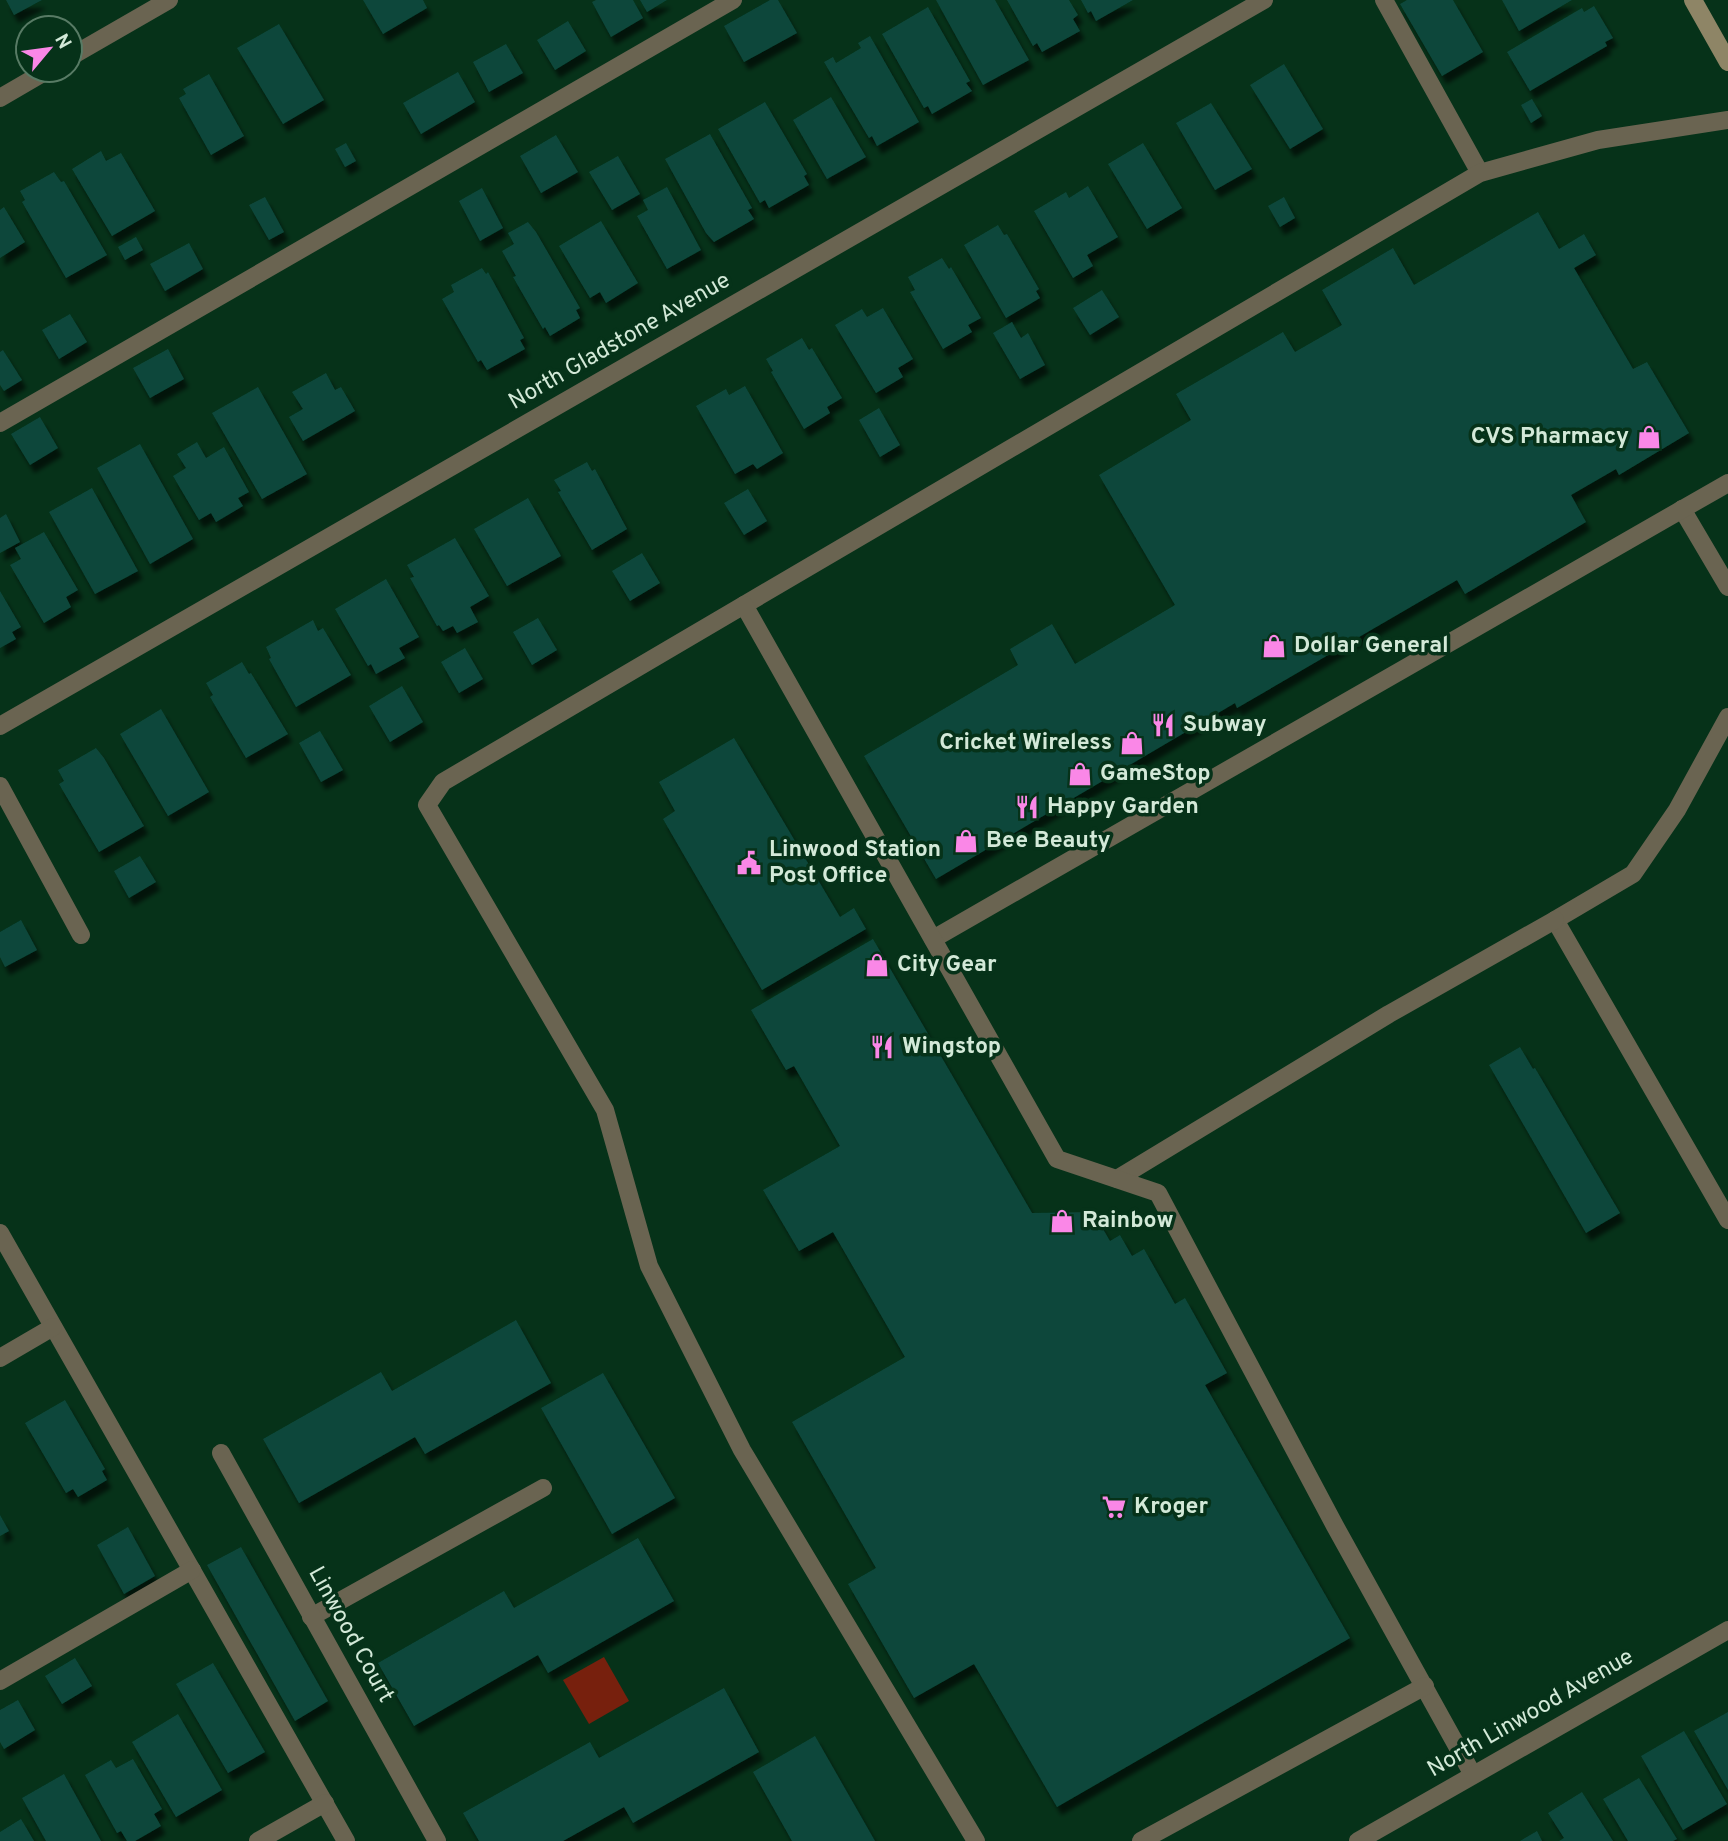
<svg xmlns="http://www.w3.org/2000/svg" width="1728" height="1841" font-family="Overpass,sans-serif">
<defs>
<filter id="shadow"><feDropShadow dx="4.5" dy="8" stdDeviation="2" flood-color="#0009"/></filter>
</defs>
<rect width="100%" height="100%" fill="#063219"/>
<polygon fill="#77200d" points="604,1657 629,1701 589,1724 563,1680"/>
<g fill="#0c473a" filter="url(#shadow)">
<polygon points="6,0 42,0 14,15"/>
<polygon points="363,0 423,0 427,8 383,34"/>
<polygon points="596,0 633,0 643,18 611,37 592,2"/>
<polygon points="640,0 667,0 647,12"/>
<polygon points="770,0 778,0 797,33 744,62 724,26"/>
<polygon points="936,0 995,0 1029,60 983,85"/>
<polygon points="1007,0 1069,0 1078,15 1073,19 1080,31 1042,52 1037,43 1033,46"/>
<polygon points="1081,0 1133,0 1096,21 1091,11 1088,13"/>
<polygon points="1407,0 1453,0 1483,52 1442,76 1400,4"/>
<polygon points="1502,0 1572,0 1519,31"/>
<polygon points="1594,6 1613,38 1605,42 1607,46 1530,91 1507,52 1582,8 1584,12"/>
<polygon points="928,7 970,81 966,83 972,91 932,114 928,106 924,108 882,34"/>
<polygon points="568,21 586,51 555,70 537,40"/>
<polygon points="279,24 324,100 283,124 237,48"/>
<polygon points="870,36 919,122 877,146 872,136 869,138 824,62 833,57 836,63 861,48 858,43"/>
<polygon points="506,44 523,73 489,92 473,62"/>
<polygon points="1284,64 1323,129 1290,149 1250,85"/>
<polygon points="458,72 475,102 421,134 403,103"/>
<polygon points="209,74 244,136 211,155 179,98 186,94 183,89"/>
<polygon points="831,97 866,157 827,179 793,120"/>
<polygon points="1532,99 1542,116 1531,123 1521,105"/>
<polygon points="765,102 807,174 804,176 809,185 769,208 765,200 760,203 718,129"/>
<polygon points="1211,103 1252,169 1215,190 1176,123"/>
<polygon points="710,134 752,208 748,210 754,219 714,242 706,233 665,159"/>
<polygon points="556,135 578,172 541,193 520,156"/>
<polygon points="346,143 356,161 345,167 335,149"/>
<polygon points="1143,143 1182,208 1147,229 1108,164"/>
<polygon points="101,151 106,161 121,153 155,211 112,236 72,169"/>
<polygon points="618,156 640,194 612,210 589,172"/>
<polygon points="54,172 61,182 64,181 107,255 66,278 22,202 25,200 20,191"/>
<polygon points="1088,186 1118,237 1087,255 1093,266 1073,278 1034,211 1066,192 1069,198"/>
<polygon points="667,187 701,250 667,269 637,216 648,210 643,200"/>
<polygon points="482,188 503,228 480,241 459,201"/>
<polygon points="265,197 284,232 269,240 249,205"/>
<polygon points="1284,197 1295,218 1280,227 1268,206"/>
<polygon points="4,207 25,242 0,258 0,210"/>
<polygon points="1538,212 1559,249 1584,234 1596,255 1574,268 1633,369 1647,362 1689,433 1619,475 1616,469 1571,495 1586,522 1465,594 1457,580 1237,708 1235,703 936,879 864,756 1018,665 1010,649 1052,624 1075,664 1175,605 1099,475 1191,420 1176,394 1283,332 1295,352 1342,325 1322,290 1393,248 1414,285"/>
<polygon points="601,221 638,283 606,303 600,292 590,298 559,246"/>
<polygon points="528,222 536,232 580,308 576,310 580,318 550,336 545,327 543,329 513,277 516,276 502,251 514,244 508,233"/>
<polygon points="998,225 1004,235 1007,234 1039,289 1036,291 1040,298 1006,318 964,245"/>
<polygon points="136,237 143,250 125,260 118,247"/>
<polygon points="189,243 203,269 165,291 150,264"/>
<polygon points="942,258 949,269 951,267 981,318 968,325 972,332 943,349 910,292 915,290 908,277"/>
<polygon points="482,268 486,274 488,272 524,338 520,340 525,349 487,370 481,360 478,362 442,299 454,292 451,285"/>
<polygon points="1102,290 1119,317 1090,335 1073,308"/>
<polygon points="883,308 913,359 898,368 903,377 876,393 835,325 862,309 867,317"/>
<polygon points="70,314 87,342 59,359 42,330"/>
<polygon points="1012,322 1021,338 1028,333 1045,365 1020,379 993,333"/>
<polygon points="802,338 809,350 812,348 842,398 827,407 830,413 804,429 771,372 773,371 766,359"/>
<polygon points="168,349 184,379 150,398 133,368"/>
<polygon points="3,350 22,380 4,391 0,385 0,352"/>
<polygon points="326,373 335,390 341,387 355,411 303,441 289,417 303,409 292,392"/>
<polygon points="745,386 783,453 757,469 753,464 735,474 696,406 726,389 729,395"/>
<polygon points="258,387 307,474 262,499 212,413"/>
<polygon points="879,408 900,445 880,457 859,420"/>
<polygon points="40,417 58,448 30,465 11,434"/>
<polygon points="197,442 206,458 224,447 249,492 238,498 243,506 216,522 211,513 199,520 173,476 186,468 177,454"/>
<polygon points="140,444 193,539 150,564 97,468"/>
<polygon points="587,462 592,471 595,469 627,529 592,550 558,492 561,491 554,480"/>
<polygon points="92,488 138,571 95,594 49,512"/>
<polygon points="748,489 767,521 744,535 724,503"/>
<polygon points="528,498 561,556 507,586 474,529"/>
<polygon points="6,514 20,542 0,553 0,518"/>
<polygon points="44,532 78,590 66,597 71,607 44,623 10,565 21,559 15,548"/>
<polygon points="455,538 489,596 470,607 478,622 457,633 453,626 443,631 439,625 437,626 410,578 414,577 407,565"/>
<polygon points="642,553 660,583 630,601 612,571"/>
<polygon points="386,579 419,637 399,648 405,658 376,674 371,664 368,666 335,609"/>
<polygon points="0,591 21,627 12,632 16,639 0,648"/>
<polygon points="538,618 557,650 532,665 513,632"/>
<polygon points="313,620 318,631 323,628 351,675 296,707 269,659 271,658 266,647"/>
<polygon points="465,648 483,679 459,693 441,662"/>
<polygon points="242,662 249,674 251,673 288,734 246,758 210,697 213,695 206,683"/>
<polygon points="402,686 423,722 390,742 369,706"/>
<polygon points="161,709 209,792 168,816 120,734"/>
<polygon points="320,731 343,770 321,782 299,743"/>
<polygon points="734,738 840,917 854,908 866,929 762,990 663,819 675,811 659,782"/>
<polygon points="96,748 104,758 144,826 99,852 59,784 64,781 58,770"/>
<polygon points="140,856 156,882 129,898 114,871"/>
<polygon points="21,920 37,950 5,967 0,957 0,932"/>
<polygon points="873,939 1032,1213 1093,1212 1110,1241 1120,1235 1132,1256 1144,1249 1175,1304 1185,1298 1227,1373 1205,1385 1350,1638 1057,1807 974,1664 914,1698 848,1584 876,1568 792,1422 905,1357 833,1232 799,1251 763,1190 840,1146 794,1066 786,1070 751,1010"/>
<polygon points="1520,1047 1533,1069 1535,1068 1620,1213 1586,1233 1489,1065"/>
<polygon points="516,1320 551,1383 425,1454 415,1437 299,1503 263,1439 381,1372 392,1391"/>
<polygon points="603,1373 675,1498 612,1534 541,1408"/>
<polygon points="65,1400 105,1469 102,1471 107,1480 78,1497 73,1489 66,1493 25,1423"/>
<polygon points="0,1515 9,1531 0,1536"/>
<polygon points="128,1527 155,1576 124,1594 97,1545"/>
<polygon points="638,1538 674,1601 548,1673 538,1655 414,1726 378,1663 504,1591 514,1608"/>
<polygon points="241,1547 328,1701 295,1721 207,1565"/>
<polygon points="75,1658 92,1686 62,1704 45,1676"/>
<polygon points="213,1663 265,1752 228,1773 176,1684"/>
<polygon points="724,1688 759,1752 633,1823 624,1807 563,1841 479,1841 463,1813 590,1742 599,1758"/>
<polygon points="18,1700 35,1730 4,1749 0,1742 0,1710"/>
<polygon points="1728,1712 1728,1790 1694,1731"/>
<polygon points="178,1714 222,1790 176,1817 132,1742"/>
<polygon points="1684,1731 1727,1804 1683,1830 1641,1756"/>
<polygon points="815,1736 875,1841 792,1841 753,1772"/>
<polygon points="133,1759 162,1809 154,1814 161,1826 135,1841 127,1841 121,1831 117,1833 85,1775 111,1760 116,1768"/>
<polygon points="64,1774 101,1841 46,1841 22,1798"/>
<polygon points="1639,1778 1677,1839 1673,1841 1628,1841 1603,1799"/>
<polygon points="1582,1792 1613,1841 1559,1841 1564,1838 1548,1813"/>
<polygon points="21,1819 34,1841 0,1841 0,1832"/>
<polygon points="1537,1831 1542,1841 1520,1841 1525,1838"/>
</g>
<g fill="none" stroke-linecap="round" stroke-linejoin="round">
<g stroke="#6a6451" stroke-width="18">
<polyline points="1384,0 1480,173"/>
<polyline points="0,423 733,0"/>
<polyline points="1682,509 1728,587"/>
<polyline points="744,605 1480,173 1598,140 1728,120"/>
<polyline points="1728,717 1677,810 1633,874 1555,920 1728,1220"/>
<polyline points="933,939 1728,483"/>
<polyline points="1117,1179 1389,1014 1555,920"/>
<polyline points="0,1233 346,1841"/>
<polyline points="311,1617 543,1488"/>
<polyline points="0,1681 192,1570"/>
<polyline points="976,1841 742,1450 649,1266 605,1110 427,805 443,782 744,605 1057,1159 1158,1193 1335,1526 1473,1775"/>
<polyline points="1141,1841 1425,1686"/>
</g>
<g stroke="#6a6451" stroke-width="18">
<polyline points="70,57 169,0"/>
<polyline points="0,98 48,70"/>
<polyline points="0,726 1264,0"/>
<polyline points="0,786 81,935"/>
<polyline points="0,1358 53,1327"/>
<polyline points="221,1453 437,1841"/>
<polyline points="258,1841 325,1803"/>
<polyline points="1358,1841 1728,1630"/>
</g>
<polyline stroke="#8e8566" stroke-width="18" points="1693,0 1728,62"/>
</g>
<defs>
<g id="shop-bare" transform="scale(1.89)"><path d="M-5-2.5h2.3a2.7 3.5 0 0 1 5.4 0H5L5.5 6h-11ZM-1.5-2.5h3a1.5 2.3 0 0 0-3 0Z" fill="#fa87e7" stroke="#063219" stroke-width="2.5" paint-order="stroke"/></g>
<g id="restaurant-bare" transform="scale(1.89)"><path d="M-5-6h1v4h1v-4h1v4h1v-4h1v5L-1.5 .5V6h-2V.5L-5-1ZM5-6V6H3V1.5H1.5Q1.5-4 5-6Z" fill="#fa87e7" stroke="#063219" stroke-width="2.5" paint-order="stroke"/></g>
<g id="civic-bare" transform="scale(1.89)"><path d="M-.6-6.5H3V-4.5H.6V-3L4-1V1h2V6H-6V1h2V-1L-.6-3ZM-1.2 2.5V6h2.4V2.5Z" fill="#fa87e7" stroke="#063219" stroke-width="2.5" paint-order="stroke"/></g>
<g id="supermarket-bare" transform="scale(1.89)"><path d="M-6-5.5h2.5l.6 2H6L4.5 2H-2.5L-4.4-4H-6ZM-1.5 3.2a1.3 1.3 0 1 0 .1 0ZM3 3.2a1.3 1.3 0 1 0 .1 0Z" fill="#fa87e7" stroke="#063219" stroke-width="2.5" paint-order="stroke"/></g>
</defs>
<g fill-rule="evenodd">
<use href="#shop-bare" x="1649" y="437"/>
<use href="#shop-bare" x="1274" y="646"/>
<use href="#restaurant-bare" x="1163" y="725"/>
<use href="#shop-bare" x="1132" y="743"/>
<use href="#shop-bare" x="1080" y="774"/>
<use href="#restaurant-bare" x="1027" y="807"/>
<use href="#shop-bare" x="966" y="841"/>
<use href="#civic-bare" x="749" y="863"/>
<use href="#shop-bare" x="877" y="965"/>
<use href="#restaurant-bare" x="882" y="1047"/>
<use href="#shop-bare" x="1062" y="1221"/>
<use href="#supermarket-bare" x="1114" y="1507"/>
</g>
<g text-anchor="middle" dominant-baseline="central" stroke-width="7" stroke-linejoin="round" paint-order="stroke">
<g font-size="23" fill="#d3e9d8" stroke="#063219">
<text transform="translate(620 342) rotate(-30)">North Gladstone Avenue</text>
<text transform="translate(350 1635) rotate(61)">Linwood Court</text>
<text transform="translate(1531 1714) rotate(-30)">North Linwood Avenue</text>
</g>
<g font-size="23" font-weight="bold" fill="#d3e9d8" stroke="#063219" text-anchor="start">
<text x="1629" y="437" text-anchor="end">CVS Pharmacy</text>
<text x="1294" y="646">Dollar General</text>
<text x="1183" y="725">Subway</text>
<text x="1112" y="743" text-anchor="end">Cricket Wireless</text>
<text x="1100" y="774">GameStop</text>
<text x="1047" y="807">Happy Garden</text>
<text x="986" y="841">Bee Beauty</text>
<text x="769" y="850">Linwood Station<tspan x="769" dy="26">Post Office</tspan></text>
<text x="897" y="965">City Gear</text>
<text x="902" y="1047">Wingstop</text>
<text x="1082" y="1221">Rainbow</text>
<text x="1134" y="1507">Kroger</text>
</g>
</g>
<g transform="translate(49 49) rotate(61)"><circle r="33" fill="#063219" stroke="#587b65" stroke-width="2"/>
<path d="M0-5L12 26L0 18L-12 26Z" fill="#fa87e7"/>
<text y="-10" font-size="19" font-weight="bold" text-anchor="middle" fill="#d3e9d8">N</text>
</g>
</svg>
